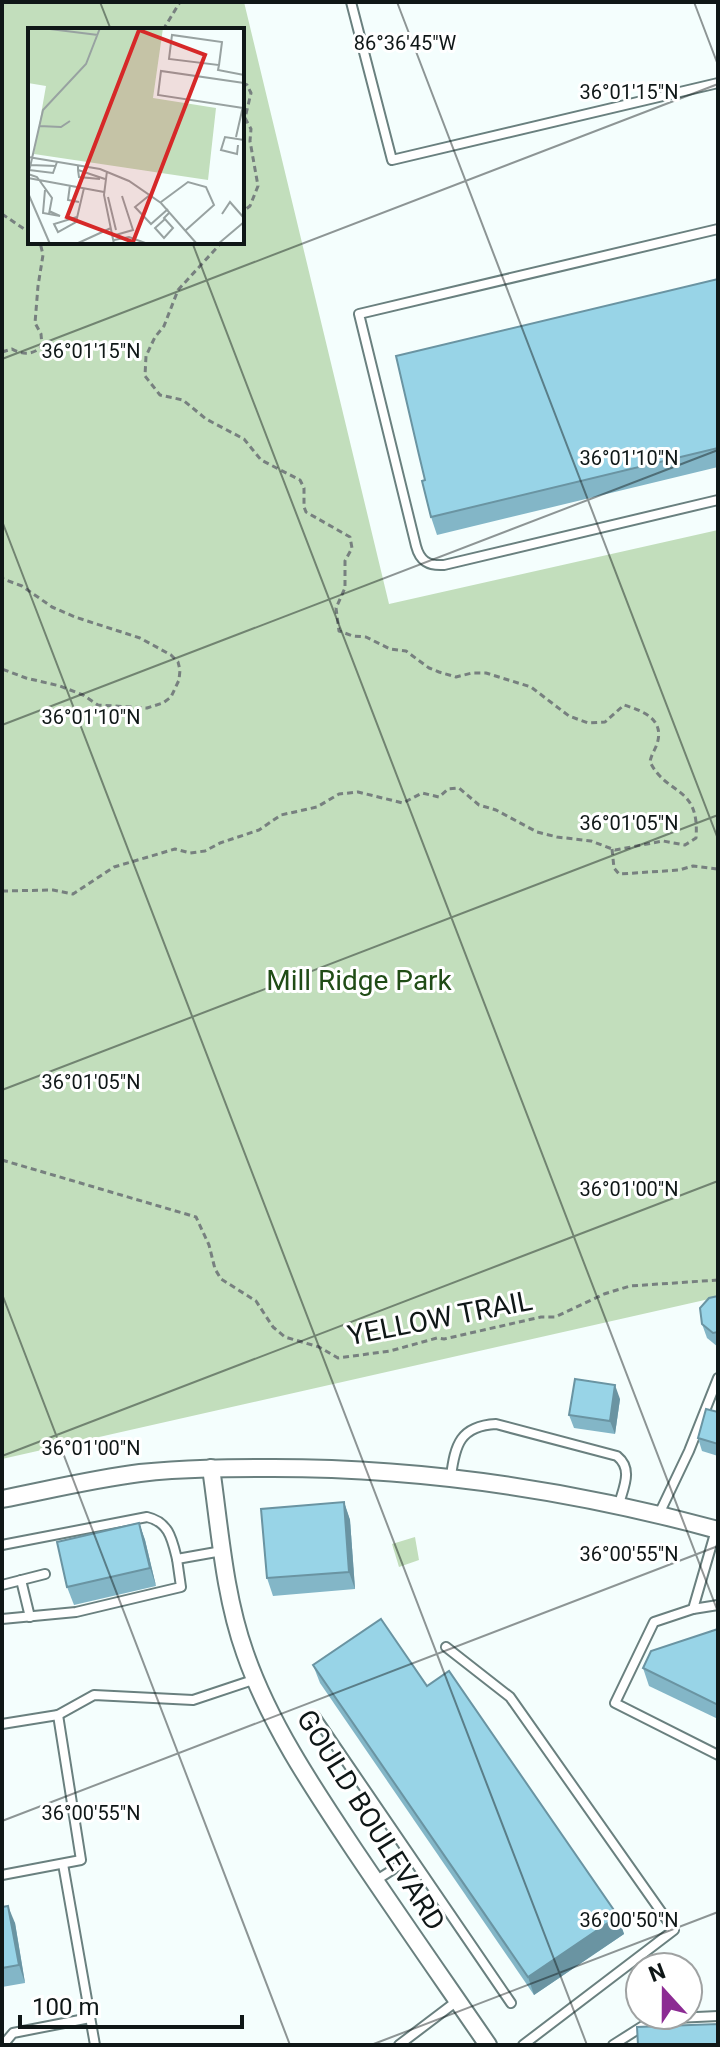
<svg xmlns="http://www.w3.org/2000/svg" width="720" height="2047" font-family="Roboto,sans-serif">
<rect width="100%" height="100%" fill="#f4fefd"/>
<g fill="#c2debc" fill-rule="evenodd">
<path d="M2,2H244L389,604L718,530V1297L2,1459ZM30,30H242V242H30Z"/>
<polygon points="415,1537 419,1560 399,1567 392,1544"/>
</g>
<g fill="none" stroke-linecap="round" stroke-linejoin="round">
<g stroke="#6a807f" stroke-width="12">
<g id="lane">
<polyline points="351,2 392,160 718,83"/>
<path d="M718,229L359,314L416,546C420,561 428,566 444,565L718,500"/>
<path d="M451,1476C455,1445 460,1426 496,1424L617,1456C633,1469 624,1486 619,1504"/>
<polyline points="659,1514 689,1451 718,1378"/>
<polyline points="716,1530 693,1609 654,1622 615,1703 718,1755"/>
<path d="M2,1545L147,1517C169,1522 172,1539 177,1559L222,1551"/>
<polyline points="21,1580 30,1617"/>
<polyline points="2,1585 45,1574"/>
<polyline points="693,1609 718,1605"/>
<polyline points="2,1619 76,1612 181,1587 177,1559"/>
<polyline points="446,1647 510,1697 674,1930 523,2045"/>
<polyline points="315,1716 511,2003"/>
<polyline points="2,1724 58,1715 94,1695 193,1700 256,1679"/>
<polyline points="63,1864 95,2045"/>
<polyline points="2,1875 81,1860 58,1715"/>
<polyline points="375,1881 411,1858"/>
<polyline points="3,2045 13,2033 90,2018"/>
<polyline points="399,2045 457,2001"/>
<polyline points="613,2045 654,2019 718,2016"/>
</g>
</g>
<g stroke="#6a807f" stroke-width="20">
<g id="street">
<path d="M211,1468C220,1530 224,1594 245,1653C270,1725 315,1791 357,1854C400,1918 444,1981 488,2045"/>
<path d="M2,1499C48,1490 93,1479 140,1473C184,1468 229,1468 273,1468C425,1468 572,1490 718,1530"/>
</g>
</g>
<g stroke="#77807f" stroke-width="3" stroke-dasharray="6 4" stroke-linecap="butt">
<polyline points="163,30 180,2"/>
<polyline points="242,83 247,85 251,93 245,118 251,129 250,141 258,186 250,206 242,212"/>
<polyline points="2,214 30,233"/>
<path d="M2,352L12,349C22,355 34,355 42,346L41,334L35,323L38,286L43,255L40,242"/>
<polyline points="2,574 3,579 22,586 52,607 75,617 140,638 171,655 178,662 180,670 179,680 171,697 163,703 147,708 98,705 83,695 60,686 26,678 2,669"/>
<polyline points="612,849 614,868 619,874 679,870 693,866 718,869"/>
<path d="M2,891L53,890L73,894L114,867L175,849L190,853L205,851L220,843L259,830L281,815L317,807L339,794L358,792L403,803L422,793L439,797L448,789L459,788L479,805L496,810L537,832L557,837L591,841L615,850L663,841L685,845L696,838C700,785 667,796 650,762C651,755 655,750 657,744C665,719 643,711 624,705L605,722L588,723L569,716L531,687L486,673H472L456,677L439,672L429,668L406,651L390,649L366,637L353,636L339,631L336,608L345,588V561L352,548L350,537L306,512L304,507V488L300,480L261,460L244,439L206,419L183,400L160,395L145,376L146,356L155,337L164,326L178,290L222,242"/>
<polyline points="2,1160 196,1217 209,1245 215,1269 221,1279 256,1301 273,1327 285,1337 319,1347 338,1358 390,1351 437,1338 444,1339 541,1317 555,1317 604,1294 630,1286 718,1280"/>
</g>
<use href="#lane" stroke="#fff" stroke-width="8"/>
<use href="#street" stroke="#fff" stroke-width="16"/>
</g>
<g fill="#83b6c7">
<polygon points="718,279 718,467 437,535 431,517"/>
<polygon points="718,1296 718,1347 707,1338 702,1324"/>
<polygon points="620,1399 615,1434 574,1428 569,1415"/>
<polygon points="718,1412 718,1456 702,1451 698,1438"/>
<polygon points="344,1502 350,1520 355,1589 273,1596 267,1578"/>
<polygon points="139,1523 145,1540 156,1586 74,1605 67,1587"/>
<polygon points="718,1629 718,1719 649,1686 643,1668"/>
<polygon points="313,1665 427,1686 618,1916 624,1934 534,1995 320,1683"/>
<polygon points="2,1907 15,1923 25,1983 2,1987"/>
</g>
<g fill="#6a94a2">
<polygon points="615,1385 620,1399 615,1434 610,1421"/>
<polygon points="344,1502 350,1520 355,1589 349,1572"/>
<polygon points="139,1523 145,1540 156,1586 150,1568"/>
<polygon points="8,1906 15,1923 25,1983 19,1965"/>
<polygon points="618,1916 624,1934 534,1995 528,1977"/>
</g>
<g fill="#98d4e7" stroke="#6a94a2" stroke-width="2">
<polygon points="718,279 718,448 431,517 422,481 425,480 419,455 396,356"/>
<polygon points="718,1296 718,1332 713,1333 702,1324 700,1308 709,1298"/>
<polygon points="575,1379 615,1385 610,1421 569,1415"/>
<polygon points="706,1409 718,1412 718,1444 698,1438"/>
<polygon points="344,1502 349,1572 267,1578 261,1509"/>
<polygon points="139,1523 150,1568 67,1587 57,1542"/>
<polygon points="381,1619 427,1686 449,1671 618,1916 528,1977 313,1665"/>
<polygon points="718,1629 718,1705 643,1668 651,1651"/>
<polygon points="8,1906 19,1965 2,1968 2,1907"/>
<polygon points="718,2024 718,2045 638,2045 637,2027"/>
</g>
<path fill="none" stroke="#0f1717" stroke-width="2" stroke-opacity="0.45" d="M100,2L111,30M397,2L718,839M694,2L718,65M192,242L718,1612M2,359L718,84M2,521L587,2045M2,725L718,450M2,1090L718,815M2,1294L290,2045M2,1456L718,1181M2,1821L718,1546M371,2045L718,1912"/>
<g text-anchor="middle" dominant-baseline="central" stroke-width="6" stroke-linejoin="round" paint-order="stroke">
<g font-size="28" fill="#204c16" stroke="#fff">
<text x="359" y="980">Mill Ridge Park</text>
</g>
<g font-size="28" fill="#0f1717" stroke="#fff">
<text transform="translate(440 1318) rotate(-11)">YELLOW TRAIL</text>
<text transform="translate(371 1820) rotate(58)">GOULD BOULEVARD</text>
</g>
</g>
<g transform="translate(28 28)">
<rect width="216" height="216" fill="#f4fefd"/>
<path d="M0,0H135L125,70L188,80L180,152L6,126L18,58L0,55Z" fill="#c2debc"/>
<path fill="none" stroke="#98a2a1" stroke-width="2" d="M14,0L70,7M191,37L194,14L144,7L141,31L191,37L190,42L216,47M215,80L130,67L133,43L216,55M11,98L33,99L42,93M208,109L216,74M210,117L209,126L193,122L197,109L216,112M0,129L72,141L101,153L133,175L169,216M2,137L28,138M50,137V142L77,151M1,142L25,145L29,134M50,142L51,149L72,151M79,143L76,167L86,216M0,146L9,149L24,170L21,186M0,148L15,82L58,36L72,0M0,150L76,164M42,157L40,172L51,174M17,162L15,185L32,188L21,183M0,165L22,216M123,166L107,179L123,196L140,181M80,169L88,202M133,174L160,154L178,159L186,177L158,202M194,186L202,174L216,190M49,189L26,196L30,204L48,194L56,160M137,191L127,200L136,210L145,200L136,190L142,184M84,208L105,202L94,168M86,212L101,209L120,216M48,216L83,200M190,216L216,194"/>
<path fill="#d62828" fill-opacity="0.15" stroke="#d62828" stroke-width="4" d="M111,2L177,27L105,214L39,189Z"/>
<rect width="216" height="216" fill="none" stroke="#0f1717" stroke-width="4"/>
</g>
<g font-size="20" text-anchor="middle" fill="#0f1717" stroke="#fff" stroke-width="6" stroke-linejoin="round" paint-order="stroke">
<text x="405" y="50">86°36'45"W</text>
<text x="629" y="99">36°01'15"N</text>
<text x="91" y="358">36°01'15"N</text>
<text x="629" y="465">36°01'10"N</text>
<text x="91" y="724">36°01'10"N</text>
<text x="629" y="830">36°01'05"N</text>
<text x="91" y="1089">36°01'05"N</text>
<text x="629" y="1196">36°01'00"N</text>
<text x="91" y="1455">36°01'00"N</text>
<text x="629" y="1561">36°00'55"N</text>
<text x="91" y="1820">36°00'55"N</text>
<text x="629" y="1927">36°00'50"N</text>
</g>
<rect width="720" height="2047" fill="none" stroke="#0f1717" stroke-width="8"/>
<g transform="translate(664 1991) rotate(339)"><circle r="38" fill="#ffffff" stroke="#9fa2a2" stroke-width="2"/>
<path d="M0-6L14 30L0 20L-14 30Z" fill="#8c2b93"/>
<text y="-12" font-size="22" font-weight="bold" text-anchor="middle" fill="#0f1717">N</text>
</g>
<path d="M20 2015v12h222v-12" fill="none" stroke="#0f1717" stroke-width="4"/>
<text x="32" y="2015" font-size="24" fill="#0f1717" stroke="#ffffff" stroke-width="6" paint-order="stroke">100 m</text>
</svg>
